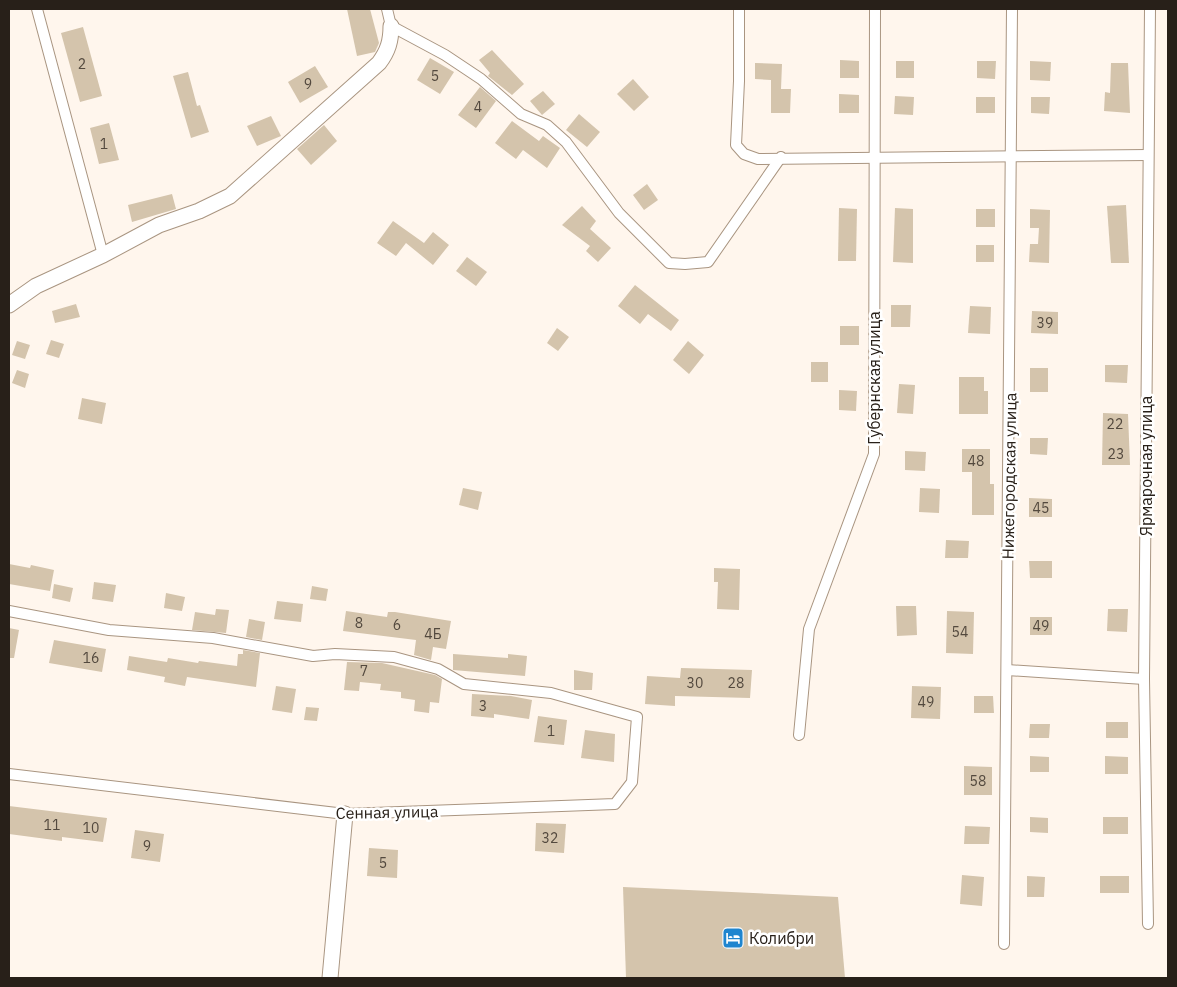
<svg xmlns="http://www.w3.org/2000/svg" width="1177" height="987" font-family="'IBM Plex Sans',sans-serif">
<rect width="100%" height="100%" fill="#fff6ed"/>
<g fill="#d4c4ac">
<polygon points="347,9 370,9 379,43 375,52 357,56"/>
<polygon points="83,27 102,96 80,102 61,33"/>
<polygon points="492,50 524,84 512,95 488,76 490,73 479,60"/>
<polygon points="430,58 454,72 440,94 417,80"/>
<polygon points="840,60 859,61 859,78 840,78"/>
<rect x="896" y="61" width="18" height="17"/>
<polygon points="977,61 996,61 995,79 977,78"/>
<polygon points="1030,61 1051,62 1050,81 1030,80"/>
<polygon points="755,63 782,64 781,89 791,89 790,113 771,113 771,80 755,79"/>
<polygon points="1111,63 1128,63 1130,113 1104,111 1105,92 1110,93"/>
<polygon points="315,66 328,87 300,103 288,82"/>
<polygon points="188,72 197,106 200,105 209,132 191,138 173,76"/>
<polygon points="633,79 649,97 634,111 617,94"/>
<polygon points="480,87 496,101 476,128 458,115"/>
<polygon points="543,91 555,104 542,115 530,101"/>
<polygon points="839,94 859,95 859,113 839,113"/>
<polygon points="895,96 914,97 913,115 894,114"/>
<rect x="976" y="97" width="19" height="16"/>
<polygon points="1031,97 1050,97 1049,114 1031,113"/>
<polygon points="579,114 600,132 587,147 566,130"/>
<polygon points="271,116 281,136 257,146 247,126"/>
<polygon points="512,121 539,141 543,136 560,148 547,168 523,150 516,159 495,143"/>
<polygon points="109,123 119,160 99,164 90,128"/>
<polygon points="324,125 337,141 311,165 297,149"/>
<polygon points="647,184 658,200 644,210 633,195"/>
<polygon points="172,194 176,209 132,222 128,205"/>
<polygon points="1126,205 1129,263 1111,263 1107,206"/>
<polygon points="582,206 596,221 590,229 611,248 598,262 586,251 590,246 562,225"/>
<polygon points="839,208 857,209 856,261 838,261"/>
<polygon points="895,208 913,209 913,263 893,262"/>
<rect x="976" y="209" width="19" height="18"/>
<polygon points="1030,209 1050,210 1049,263 1029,262 1030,244 1038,244 1039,228 1030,228"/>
<polygon points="393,221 424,243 433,232 449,245 433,265 406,243 396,256 377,243"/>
<rect x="976" y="245" width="18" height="17"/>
<polygon points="467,257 487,272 476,286 456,271"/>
<polygon points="635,285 679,320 671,331 648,314 640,324 618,306"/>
<polygon points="76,304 80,317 55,323 52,311"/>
<polygon points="891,305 911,305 910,327 891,327"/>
<polygon points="970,306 991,307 990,334 968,333"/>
<polygon points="1032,311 1058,312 1058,334 1031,333"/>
<rect x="840" y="326" width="19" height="19"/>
<polygon points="557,328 569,337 558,351 547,343"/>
<polygon points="51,340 64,344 59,358 46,354"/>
<polygon points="17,341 30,345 25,359 12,355"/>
<polygon points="688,341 704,355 689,374 673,360"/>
<rect x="811" y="362" width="17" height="20"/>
<polygon points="1105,365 1128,365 1127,383 1105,382"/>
<rect x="1030" y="368" width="18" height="24"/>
<polygon points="17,370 29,374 25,388 12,383"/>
<polygon points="959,377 984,377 984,391 988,391 988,414 959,414"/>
<polygon points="899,384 915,385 913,414 897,413"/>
<polygon points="839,390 857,391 856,411 839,410"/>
<polygon points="82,398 106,403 102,424 78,419"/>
<polygon points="1103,413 1128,414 1130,465 1102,465"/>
<polygon points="1030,438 1048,438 1047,455 1030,454"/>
<polygon points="962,449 990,449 990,484 994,484 994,515 972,515 972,472 962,472"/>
<polygon points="905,451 926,452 925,471 905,470"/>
<polygon points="463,488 482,492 478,510 459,505"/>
<polygon points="920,488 940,489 939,513 919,512"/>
<polygon points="1029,498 1052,499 1052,517 1029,517"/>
<polygon points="946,540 969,541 968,558 945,558"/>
<polygon points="1029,561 1052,561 1052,578 1030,578"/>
<polygon points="9,564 30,568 31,565 54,570 50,591 9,584"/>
<polygon points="714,568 740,569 739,610 717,609 718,582 714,582"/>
<polygon points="94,582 116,585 113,602 92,599"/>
<polygon points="54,584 73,588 70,602 52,598"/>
<polygon points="312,586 328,589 326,601 310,599"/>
<polygon points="166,593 185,597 182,611 164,608"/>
<polygon points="277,601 303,604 301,622 274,619"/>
<polygon points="896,606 916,606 917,635 897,636"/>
<polygon points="216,609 229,610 226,633 192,630 195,612 215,615"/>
<polygon points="1108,609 1128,609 1127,632 1107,631"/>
<polygon points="346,611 387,617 388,612 395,612 451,621 446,649 433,647 431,660 414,655 416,640 343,631"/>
<polygon points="947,611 974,612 973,654 946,653"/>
<rect x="1030" y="617" width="22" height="18"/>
<polygon points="249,619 265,622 262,640 246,637"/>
<polygon points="9,628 19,630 14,658 9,658"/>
<polygon points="54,640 106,649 102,672 49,663"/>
<polygon points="243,650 260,653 256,687 187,677 185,686 164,682 165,677 127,670 129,656 167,662 168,658 198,663 199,661 237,666 238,654 243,654"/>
<polygon points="453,654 508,658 508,654 527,656 525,676 453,670"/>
<polygon points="347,662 382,663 435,675 442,679 439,703 430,702 429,713 414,711 415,700 401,698 401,692 380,690 381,684 360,682 359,691 344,690"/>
<polygon points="681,668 752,670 750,698 675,696 675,706 645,704 647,676 680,678"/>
<polygon points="574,670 593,673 592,690 574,690"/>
<polygon points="276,686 296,689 292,713 272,710"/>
<polygon points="912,686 941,687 940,719 911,718"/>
<polygon points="472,694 511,696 532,700 529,719 494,714 494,718 471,716"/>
<polygon points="974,696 993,696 994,713 974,713"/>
<polygon points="306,707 319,708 317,721 304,720"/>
<polygon points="538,716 567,720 564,745 534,742"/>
<rect x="1106" y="722" width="22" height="16"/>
<polygon points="1030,724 1050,724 1049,738 1029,738"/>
<polygon points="585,730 615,734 614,762 581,758"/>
<polygon points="1030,756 1049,757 1049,772 1030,772"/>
<polygon points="1105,756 1128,757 1128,774 1105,774"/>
<polygon points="964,766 992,767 992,795 964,795"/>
<polygon points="9,806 107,818 103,842 62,837 62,841 9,834"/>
<polygon points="1030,817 1048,818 1048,833 1030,832"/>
<rect x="1103" y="817" width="25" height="17"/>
<polygon points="536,823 566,824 564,853 535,851"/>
<polygon points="965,826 990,827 989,844 964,844"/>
<polygon points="135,830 164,834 160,862 131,858"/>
<polygon points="369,848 398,850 397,878 367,876"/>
<polygon points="962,875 984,877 982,906 960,904"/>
<polygon points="1027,876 1045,877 1044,897 1027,897"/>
<rect x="1100" y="876" width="29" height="17"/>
<polygon points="623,887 838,897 845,978 626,978"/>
</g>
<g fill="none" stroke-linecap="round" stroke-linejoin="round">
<g stroke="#a99581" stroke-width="12">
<g id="street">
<polyline points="37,9 103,255"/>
<polyline points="387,9 391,26 445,55 481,79 521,114 547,125 566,142 619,213 669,263 685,264 708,262 781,157"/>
<polyline points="739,9 739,81 736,145 744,154 758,159 1148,155"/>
<polyline points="9,611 109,630 213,638 313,656 335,654 394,657 438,669 464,684 551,693 637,717 632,782 615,804 345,814 9,774"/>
<polyline points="1007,670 1144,679"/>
<polyline points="799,735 809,629 874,454 875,9"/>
<polyline points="1148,924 1144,679 1150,9"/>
<polyline points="1004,944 1012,9"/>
</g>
</g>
<g stroke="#a99581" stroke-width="17">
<g id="secondary">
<path d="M9,305L36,286L103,255L159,225L199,211L230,196L379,63C388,51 391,41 391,26"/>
<polyline points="330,978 345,814"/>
</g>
</g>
<use href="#street" stroke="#fff" stroke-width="10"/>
<use href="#secondary" stroke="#fff" stroke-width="15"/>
</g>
<defs>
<g id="hotel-square" transform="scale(1.125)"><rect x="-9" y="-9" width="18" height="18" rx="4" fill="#1f85cf" stroke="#fff"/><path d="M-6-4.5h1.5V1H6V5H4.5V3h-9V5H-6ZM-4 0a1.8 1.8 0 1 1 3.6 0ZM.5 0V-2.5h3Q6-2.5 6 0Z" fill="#fff"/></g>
</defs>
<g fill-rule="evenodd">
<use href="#hotel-square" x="733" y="938"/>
</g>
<g text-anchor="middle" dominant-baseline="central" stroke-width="5" stroke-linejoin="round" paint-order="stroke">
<g font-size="14" fill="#53493e">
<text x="82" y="64">2</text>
<text x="435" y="76">5</text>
<text x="308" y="84">9</text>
<text x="478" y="107">4</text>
<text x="104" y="144">1</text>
<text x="1045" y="323">39</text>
<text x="1115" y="424">22</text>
<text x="1116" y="454">23</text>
<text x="976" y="461">48</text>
<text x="1041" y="508">45</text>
<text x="359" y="623">8</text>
<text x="397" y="625">6</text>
<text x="1041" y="626">49</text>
<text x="960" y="632">54</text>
<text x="433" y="634">4Б</text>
<text x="91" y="658">16</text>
<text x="364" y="671">7</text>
<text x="695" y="683">30</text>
<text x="736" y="683">28</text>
<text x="926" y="702">49</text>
<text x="483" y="706">3</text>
<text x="551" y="731">1</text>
<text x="978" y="781">58</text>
<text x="52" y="825">11</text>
<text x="91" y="828">10</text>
<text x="550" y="838">32</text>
<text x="147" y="846">9</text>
<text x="383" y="863">5</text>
</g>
<g font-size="16" fill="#282019" stroke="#fff">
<text transform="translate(874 378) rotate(-90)">Губернская улица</text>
<text transform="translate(1146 466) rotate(-90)">Ярмарочная улица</text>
<text transform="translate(1009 476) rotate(-89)">Нижегородская улица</text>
<text transform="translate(387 812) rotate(-1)">Сенная улица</text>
</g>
<g font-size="16" fill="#282019" stroke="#fff" text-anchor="start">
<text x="749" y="938">Колибри</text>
</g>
</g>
<rect width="1177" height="987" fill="none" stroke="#282019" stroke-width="20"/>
</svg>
